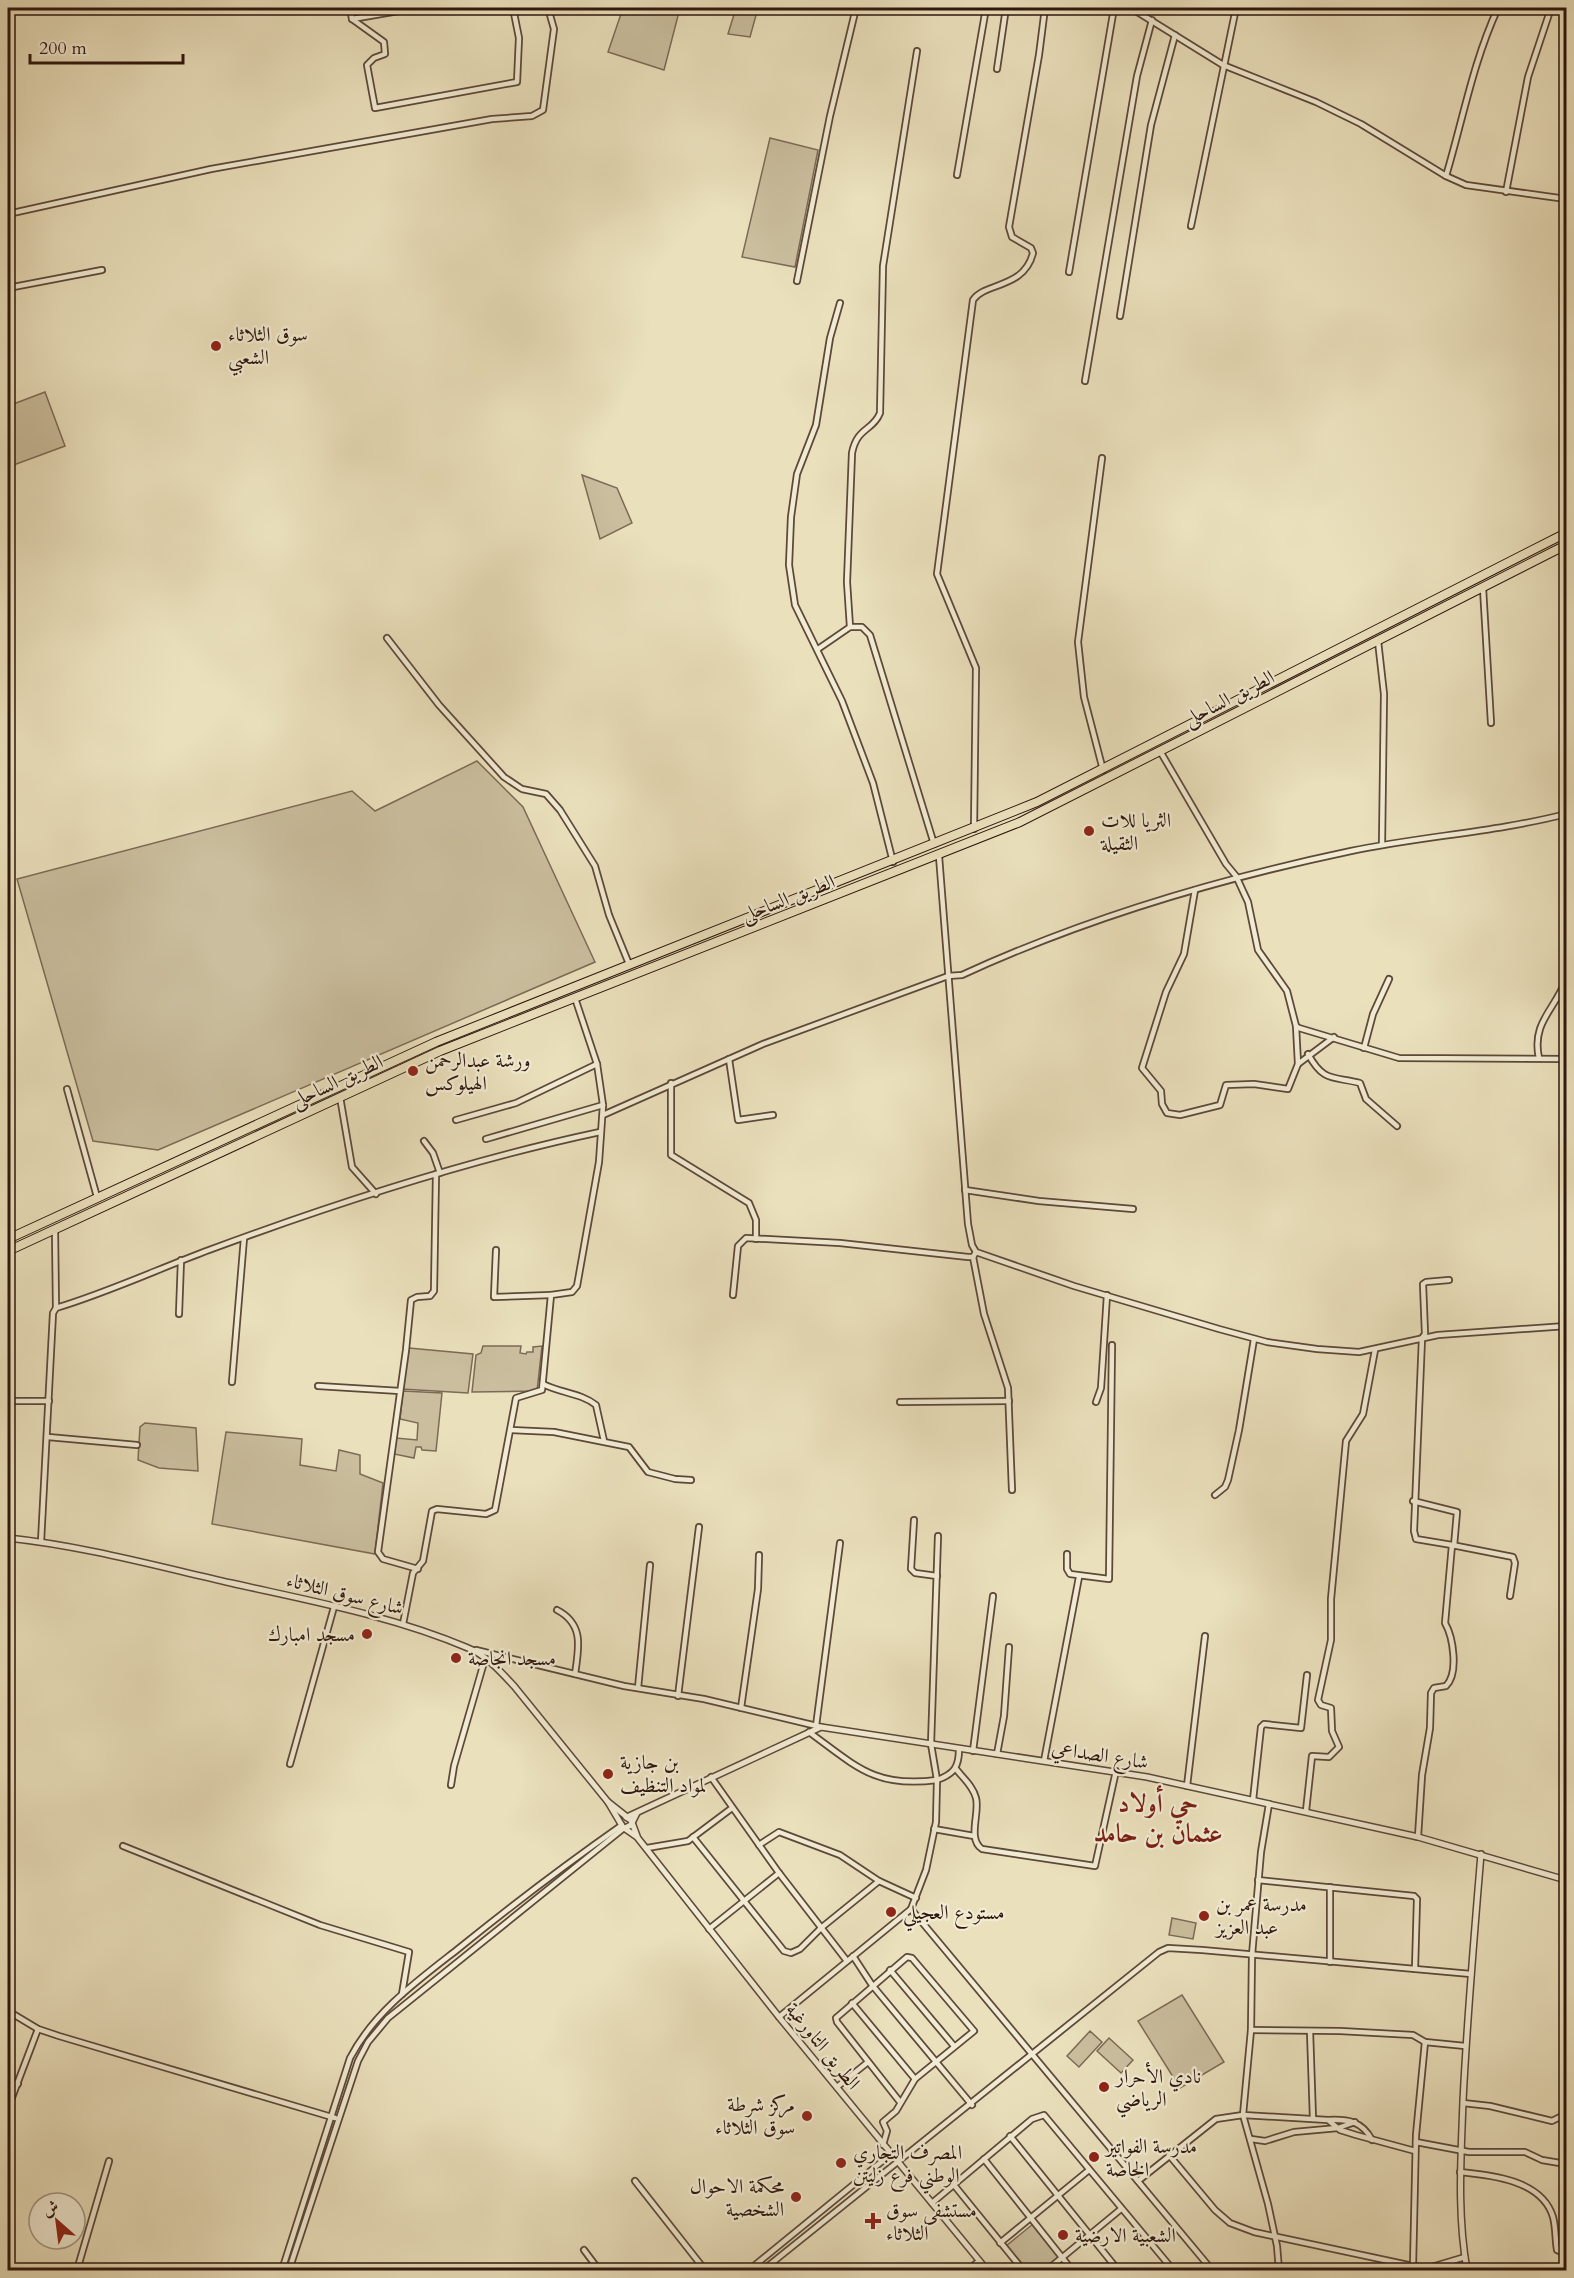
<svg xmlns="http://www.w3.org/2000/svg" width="1574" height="2278" font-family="Cardo,Amiri,serif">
<rect width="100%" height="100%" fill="#eae0bc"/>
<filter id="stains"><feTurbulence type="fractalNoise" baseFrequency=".00333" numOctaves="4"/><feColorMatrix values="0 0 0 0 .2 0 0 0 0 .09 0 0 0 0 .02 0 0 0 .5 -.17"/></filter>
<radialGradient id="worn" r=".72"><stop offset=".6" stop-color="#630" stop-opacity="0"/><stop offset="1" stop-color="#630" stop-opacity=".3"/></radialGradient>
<g fill="#cabe9e" stroke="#7c6a56" stroke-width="1.5">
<polygon points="623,8 680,8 664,70 608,52"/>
<polygon points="736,8 758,8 750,37 728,34"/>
<polygon points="770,138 818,150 795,267 742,257"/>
<polygon points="45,392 65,446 11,466 8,454 8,406"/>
<polygon points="582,475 617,488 632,523 600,539"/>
<polygon points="477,761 523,807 595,962 158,1150 93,1141 17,879 352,791 375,811"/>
<polygon points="483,1346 521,1346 520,1353 526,1354 527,1352 533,1352 533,1347 542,1346 537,1391 472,1392 476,1355 481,1353"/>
<polygon points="409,1348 473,1354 468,1393 402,1389"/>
<polygon points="403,1391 442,1393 436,1451 422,1450 421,1447 416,1447 414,1458 394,1454 396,1438 417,1440 418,1423 400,1419"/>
<polygon points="145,1423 196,1428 198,1471 159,1468 138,1460 140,1427"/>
<polygon points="226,1432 302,1439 300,1465 336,1471 339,1450 360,1455 360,1474 383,1483 375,1554 212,1524"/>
<polygon points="1172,1918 1196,1923 1193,1939 1169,1935"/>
<polygon points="1182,1995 1224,2062 1180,2088 1138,2021"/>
<polygon points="1090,2031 1102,2042 1079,2067 1067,2056"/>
<polygon points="1109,2038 1133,2060 1121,2073 1097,2051"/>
<polygon points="1033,2224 1060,2258 1044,2270 1028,2270 1006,2246"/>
</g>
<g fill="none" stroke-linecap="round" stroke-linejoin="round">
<g stroke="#5d4839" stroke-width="8">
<g id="minor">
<polyline points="350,8 352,19 384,42 385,54 374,58 367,65 375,108 517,82 519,38 513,8"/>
<polyline points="1131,8 1223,65 1316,102 1361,124 1446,176 1466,185 1566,199"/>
<polyline points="352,19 416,8"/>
<polyline points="997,69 1006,8"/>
<polyline points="957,175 986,8"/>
<path d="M1446,176C1463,119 1473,62 1498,8"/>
<polyline points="1506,192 1528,77 1551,8"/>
<polyline points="8,214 211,169 492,119 532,116 543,110 554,29 548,8"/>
<polyline points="1191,226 1236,8"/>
<polyline points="1069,272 1114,8"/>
<polyline points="797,281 830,116 856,8"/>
<polyline points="8,288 102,270"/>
<polyline points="840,303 830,338 816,425 797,474 791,517 789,565 795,605 842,701 873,783 893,862"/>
<polyline points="1120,316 1151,125 1175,35"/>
<polyline points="1085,381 1137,76 1152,20"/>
<polyline points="1102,458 1078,642 1084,697 1103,770"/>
<polyline points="1483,588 1491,723"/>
<polyline points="850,627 862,627 870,635 934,844"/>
<polyline points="387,638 439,705 504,777 522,789 546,794 560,810 595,866 609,915 629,964"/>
<polyline points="1378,641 1384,694 1382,845"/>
<path d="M818,649L850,627L847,582L852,453C857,427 873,431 880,413L883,266L917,51"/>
<polyline points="1160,751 1226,864 1236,876 1248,902 1258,950 1287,991 1296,1026 1299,1028 1399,1058 1566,1059"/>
<path d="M974,829L976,668L937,574L973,300C985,282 1024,289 1033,253L1031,248L1012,237L1009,227L1039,55L1045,8"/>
<polyline points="939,856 968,1224 972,1245 976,1252 1074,1286 1219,1329 1267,1342 1317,1349 1359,1352 1438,1335 1566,1326"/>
<polyline points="1195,890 1184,954 1166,992 1142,1068 1161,1091 1162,1104 1167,1113 1180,1115 1220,1105 1226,1085 1254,1084 1288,1089 1298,1064 1334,1037"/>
<polyline points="1296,1026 1298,1064"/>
<polyline points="1364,1048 1373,1014 1389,979"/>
<path d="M1308,1054C1324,1083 1333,1076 1360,1083L1366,1099L1397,1126"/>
<path d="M1539,1058C1531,1022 1556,1009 1566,979"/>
<polyline points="729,1059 738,1120 773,1115"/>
<polyline points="671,1083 671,1155 749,1203 756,1220 756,1239"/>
<polyline points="67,1089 97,1197"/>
<polyline points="340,1097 352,1167 376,1194"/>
<path d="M603,1115L763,1044L948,976L962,975C1086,918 1218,879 1351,851C1423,836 1496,832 1566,814"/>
<polyline points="456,1120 516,1103 597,1064"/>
<polyline points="486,1139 603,1105"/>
<polyline points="424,1141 433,1153 440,1173"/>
<polyline points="965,1190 1039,1201 1133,1209"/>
<polyline points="55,1230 56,1308"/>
<polyline points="496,1250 494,1297 551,1295"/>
<polyline points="973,1257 984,1314 1008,1388 1012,1490"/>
<polyline points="733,1295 738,1246 746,1238 840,1243 968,1257 973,1257 976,1252"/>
<polyline points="179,1314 181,1260"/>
<polyline points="232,1382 244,1238"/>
<path d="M543,1384C560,1393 581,1393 596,1405L604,1441"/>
<polyline points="318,1386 400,1391"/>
<polyline points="12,1401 49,1401"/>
<polyline points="900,1402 1009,1401"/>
<polyline points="1096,1402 1101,1388 1107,1295"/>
<polyline points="511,1430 554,1432 629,1447 648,1472 675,1479 691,1480"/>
<polyline points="48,1437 137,1445"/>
<polyline points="1215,1495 1225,1487 1228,1480 1239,1430 1254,1339"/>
<polyline points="1413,1501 1457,1512 1454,1546"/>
<polyline points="914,1520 911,1569 915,1573 937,1576"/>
<path d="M41,1542L53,1313L56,1308C109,1292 158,1269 209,1250C336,1203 468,1160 600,1132"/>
<polyline points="1452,1545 1513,1557 1515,1563 1510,1596"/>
<polyline points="1067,1554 1067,1569 1070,1574 1109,1579 1112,1345"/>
<polyline points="418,1569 383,1559 378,1552 406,1350 411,1300 417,1297 430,1296 434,1291 436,1174"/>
<path d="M557,1610C584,1624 579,1647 575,1674"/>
<polyline points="403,1624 413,1573 423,1561 432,1511 437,1509 486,1514 495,1510 516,1398 542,1390 551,1295 572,1292 577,1286 599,1162 603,1105 597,1064 575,998"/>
<polyline points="476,1650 624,1686 704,1699 821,1727"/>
<polyline points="638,1688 650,1565"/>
<polyline points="678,1696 699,1527"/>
<polyline points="741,1708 758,1589 759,1555"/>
<polyline points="816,1726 840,1543"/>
<path d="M809,1732C857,1767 875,1788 937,1780L931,1744L938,1536"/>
<polyline points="973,1751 993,1596"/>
<polyline points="997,1754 1004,1716 1009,1647"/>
<polyline points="1044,1761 1079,1577"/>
<polyline points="290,1764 334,1607"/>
<path d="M956,1769C963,1778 973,1786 976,1798C980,1813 967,1839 982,1849L1095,1866L1116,1771"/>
<polyline points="711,1777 779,1873 847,1961"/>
<polyline points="451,1785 454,1766 485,1659"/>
<polyline points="1187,1786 1205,1636"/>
<polyline points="1253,1800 1261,1727 1264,1724 1301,1728 1307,1675"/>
<polyline points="1269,1804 1261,1852 1252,1955 1251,2030 1243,2115 1268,2204 1277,2246 1279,2270"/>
<polyline points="1306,1811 1312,1756 1329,1757 1339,1747 1332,1731 1331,1708 1321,1705 1318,1700 1331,1640 1331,1599 1346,1441 1363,1414 1375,1350"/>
<polyline points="934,1829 974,1836"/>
<polyline points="693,1837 784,1951 791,1953 800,1949 821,1928 879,1881 916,1898"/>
<path d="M1418,1837L1422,1775L1430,1728L1431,1693L1434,1688L1446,1686C1459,1673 1453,1637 1445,1623L1452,1545L1416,1539L1414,1531L1422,1338L1425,1334L1423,1284L1426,1282L1449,1280"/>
<polyline points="759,1845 779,1832 840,1855 879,1881"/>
<polyline points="123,1846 320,1925 409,1952 402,1994"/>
<polyline points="647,1848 688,1841 732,1808"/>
<polyline points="1258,1880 1414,1896 1417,1899 1415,1969"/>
<polyline points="911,1909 1212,2270"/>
<polyline points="709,1929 779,1873"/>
<polyline points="853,1956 872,1985 972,2105"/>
<polyline points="1330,1962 1330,1887"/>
<polyline points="890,1970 954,2046"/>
<polyline points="852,2003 915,2079"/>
<polyline points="8,2011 38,2029 59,2036 335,2118"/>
<path d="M779,2017L911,1909L926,1870L936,1822L937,1780C954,1774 959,1767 959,1749"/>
<polyline points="1251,2030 1340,2031 1413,2035 1425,2042 1465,2046"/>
<polyline points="1310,2031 1313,2119"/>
<polyline points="8,2080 18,2084"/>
<polyline points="837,2087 868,2062"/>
<polyline points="1463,2103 1490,2106 1552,2121 1566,2114"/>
<polyline points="8,2108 38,2029"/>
<path d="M1328,2120C1348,2119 1362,2121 1372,2140"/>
<polyline points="1010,2136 1118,2270"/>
<polyline points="1251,2139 1265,2141 1294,2132 1338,2128 1355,2122"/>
<polyline points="1416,2142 1469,2152 1525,2152 1542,2160 1566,2164"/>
<polyline points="883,2145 887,2131 883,2122 896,2111 915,2079 974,2031 912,1958 907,1957 836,2018 837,2022 900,2102"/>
<polyline points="1169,2155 1215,2210 1230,2223 1254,2232 1413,2266 1428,2268 1465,2257"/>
<polyline points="984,2159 1072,2270"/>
<path d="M1460,2172C1491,2175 1542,2180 1553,2217C1556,2228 1555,2239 1557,2250L1566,2254"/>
<polyline points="635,2181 705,2270"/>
<polyline points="1138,2181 1216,2119 1243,2115 1328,2120 1340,2130 1356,2135 1415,2151"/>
<polyline points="954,2185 1023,2270"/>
<polyline points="932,2203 1032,2119 1044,2115 1169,2265 1168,2270"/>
<polyline points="1000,2243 1089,2170"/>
<polyline points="584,2250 599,2270"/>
<polyline points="1413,2266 1416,2135 1425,2042"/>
<polyline points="77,2270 109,2161"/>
<path d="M282,2270L350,2058C374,2012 417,1981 458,1949C511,1906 565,1865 622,1825"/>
<polyline points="289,2270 358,2061 368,2042 388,2018 624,1828"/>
<polyline points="749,2270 891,2154"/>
<polyline points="763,2270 1159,1952 1168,1948 1202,1950 1471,1974"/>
<polyline points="968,2270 979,2261"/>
<polyline points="1047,2270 1121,2209"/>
</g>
</g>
<g stroke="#5d4839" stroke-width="8">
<g id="tertiary">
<path d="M8,1538C84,1546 156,1566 231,1583C311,1601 393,1616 468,1648C486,1655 501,1672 514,1686L608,1802L621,1824"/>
<polyline points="608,1802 627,1817 821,1727 1147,1777 1418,1837 1566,1880"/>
<polyline points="626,1817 631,1820 637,1836"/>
<polyline points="624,1828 637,1837 779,2017 987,2270"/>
<polyline points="625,1828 631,1825 637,1813"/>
<path d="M1467,2270C1457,2213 1461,2159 1463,2101C1467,2019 1474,1937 1481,1854"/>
</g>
</g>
<g stroke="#2e160d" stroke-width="10">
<g id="trunk">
<polyline points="8,1239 436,1042 1037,802 1566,533"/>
<polyline points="8,1251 440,1051 1020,822 1566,545"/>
</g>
</g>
<use href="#minor" stroke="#f1ebd3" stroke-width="4.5"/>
<use href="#tertiary" stroke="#f1ebd3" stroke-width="5"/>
<use href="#trunk" stroke="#eae0bc" stroke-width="8"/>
</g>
<g fill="#8f2418" stroke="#f1ebd3" stroke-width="2">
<circle cx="216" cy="346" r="6"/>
<circle cx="1089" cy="831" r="6"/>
<circle cx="413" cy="1071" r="6"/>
<circle cx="367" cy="1634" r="6"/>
<circle cx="456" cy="1658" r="6"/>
<circle cx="608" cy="1774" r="6"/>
<circle cx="891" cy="1912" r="6"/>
<circle cx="1204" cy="1916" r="6"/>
<circle cx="1104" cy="2087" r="6"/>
<circle cx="807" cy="2116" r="6"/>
<circle cx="1094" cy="2157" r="6"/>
<circle cx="841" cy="2163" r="6"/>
<circle cx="796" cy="2197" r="6"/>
<path d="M870 2212h6v6h6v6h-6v6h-6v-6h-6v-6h6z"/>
<circle cx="1063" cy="2235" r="6"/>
</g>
<g text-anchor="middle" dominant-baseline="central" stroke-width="4.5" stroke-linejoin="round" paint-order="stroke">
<g font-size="20" fill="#2e160d" stroke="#f1ebd3" text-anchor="start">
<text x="228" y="334">سوق الثلاثاء<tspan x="228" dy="23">الشعبي</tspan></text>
<text x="1101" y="820">الثريا للات<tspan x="1101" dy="23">الثقيلة</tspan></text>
<text x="425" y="1060">ورشة عبدالرحمن<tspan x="425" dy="23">الهيلوكس</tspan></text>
<text x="355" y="1634" text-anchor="end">مسجد امبارك</text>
<text x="468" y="1658">مسجد انجاصة</text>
<text x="620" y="1762">بن جازية<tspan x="620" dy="23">لمواد التنظيف</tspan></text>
<text x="1216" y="1904">مدرسة عمر بن<tspan x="1216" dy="23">عبد العزيز</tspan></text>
<text x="903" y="1912">مستودع العجيلي</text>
<text x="1116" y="2076">نادي الأحرار<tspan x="1116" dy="23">الرياضي</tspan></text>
<text x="795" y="2104" text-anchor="end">مركز شرطة<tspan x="795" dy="23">سوق الثلاثاء</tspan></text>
<text x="1106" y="2146">مدرسة الفواتير<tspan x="1106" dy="23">الخاصة</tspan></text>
<text x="853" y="2152">المصرف التجاري<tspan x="853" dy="23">الوطني فرع زليتن</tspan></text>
<text x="784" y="2186" text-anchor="end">محكمة الاحوال<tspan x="784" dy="23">الشخصية</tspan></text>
<text x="886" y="2210">مستشفى سوق<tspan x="886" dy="23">الثلاثاء</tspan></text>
<text x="1075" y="2235">الشعبية الارضية</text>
</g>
<g font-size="20" fill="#2e160d" stroke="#f1ebd3">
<text transform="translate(1229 698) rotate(-27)">الطريق الساحلى</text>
<text transform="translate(788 898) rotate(-21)">الطريق الساحلى</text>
<text transform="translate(337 1081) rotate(-25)">الطريق الساحلى</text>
<text transform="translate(345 1594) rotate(14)">شارع سوق الثلاثاء</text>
<text transform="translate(1100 1755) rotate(9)">شارع الصداعي</text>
<text transform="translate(823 2046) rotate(51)">الطريق التاورغية</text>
</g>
<g font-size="26" font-weight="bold" fill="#7a1f14" stroke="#f1ebd3">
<text x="1158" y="1803">حي أولاد<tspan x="1158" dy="30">عثمان بن حامد</tspan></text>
</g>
</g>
<rect width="1574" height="2278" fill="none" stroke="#eae0bc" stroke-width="30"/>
<rect x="9" y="9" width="1556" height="2260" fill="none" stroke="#2e160d" stroke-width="3"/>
<rect x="15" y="15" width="1544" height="2248" fill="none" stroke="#2e160d" stroke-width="1.5"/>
<g transform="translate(57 2221) rotate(332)"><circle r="28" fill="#f1ebd3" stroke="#a39684" stroke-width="1.5"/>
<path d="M0-4.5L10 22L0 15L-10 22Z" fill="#8f2418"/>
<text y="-9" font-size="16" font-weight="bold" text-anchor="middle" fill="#2e160d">ش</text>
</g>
<path d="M30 54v9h153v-9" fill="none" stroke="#2e160d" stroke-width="3"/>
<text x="39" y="54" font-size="18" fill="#2e160d" stroke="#f1ebd3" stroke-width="4.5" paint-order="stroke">200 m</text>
<rect width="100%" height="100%" filter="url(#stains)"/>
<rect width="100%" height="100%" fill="url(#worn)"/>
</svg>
